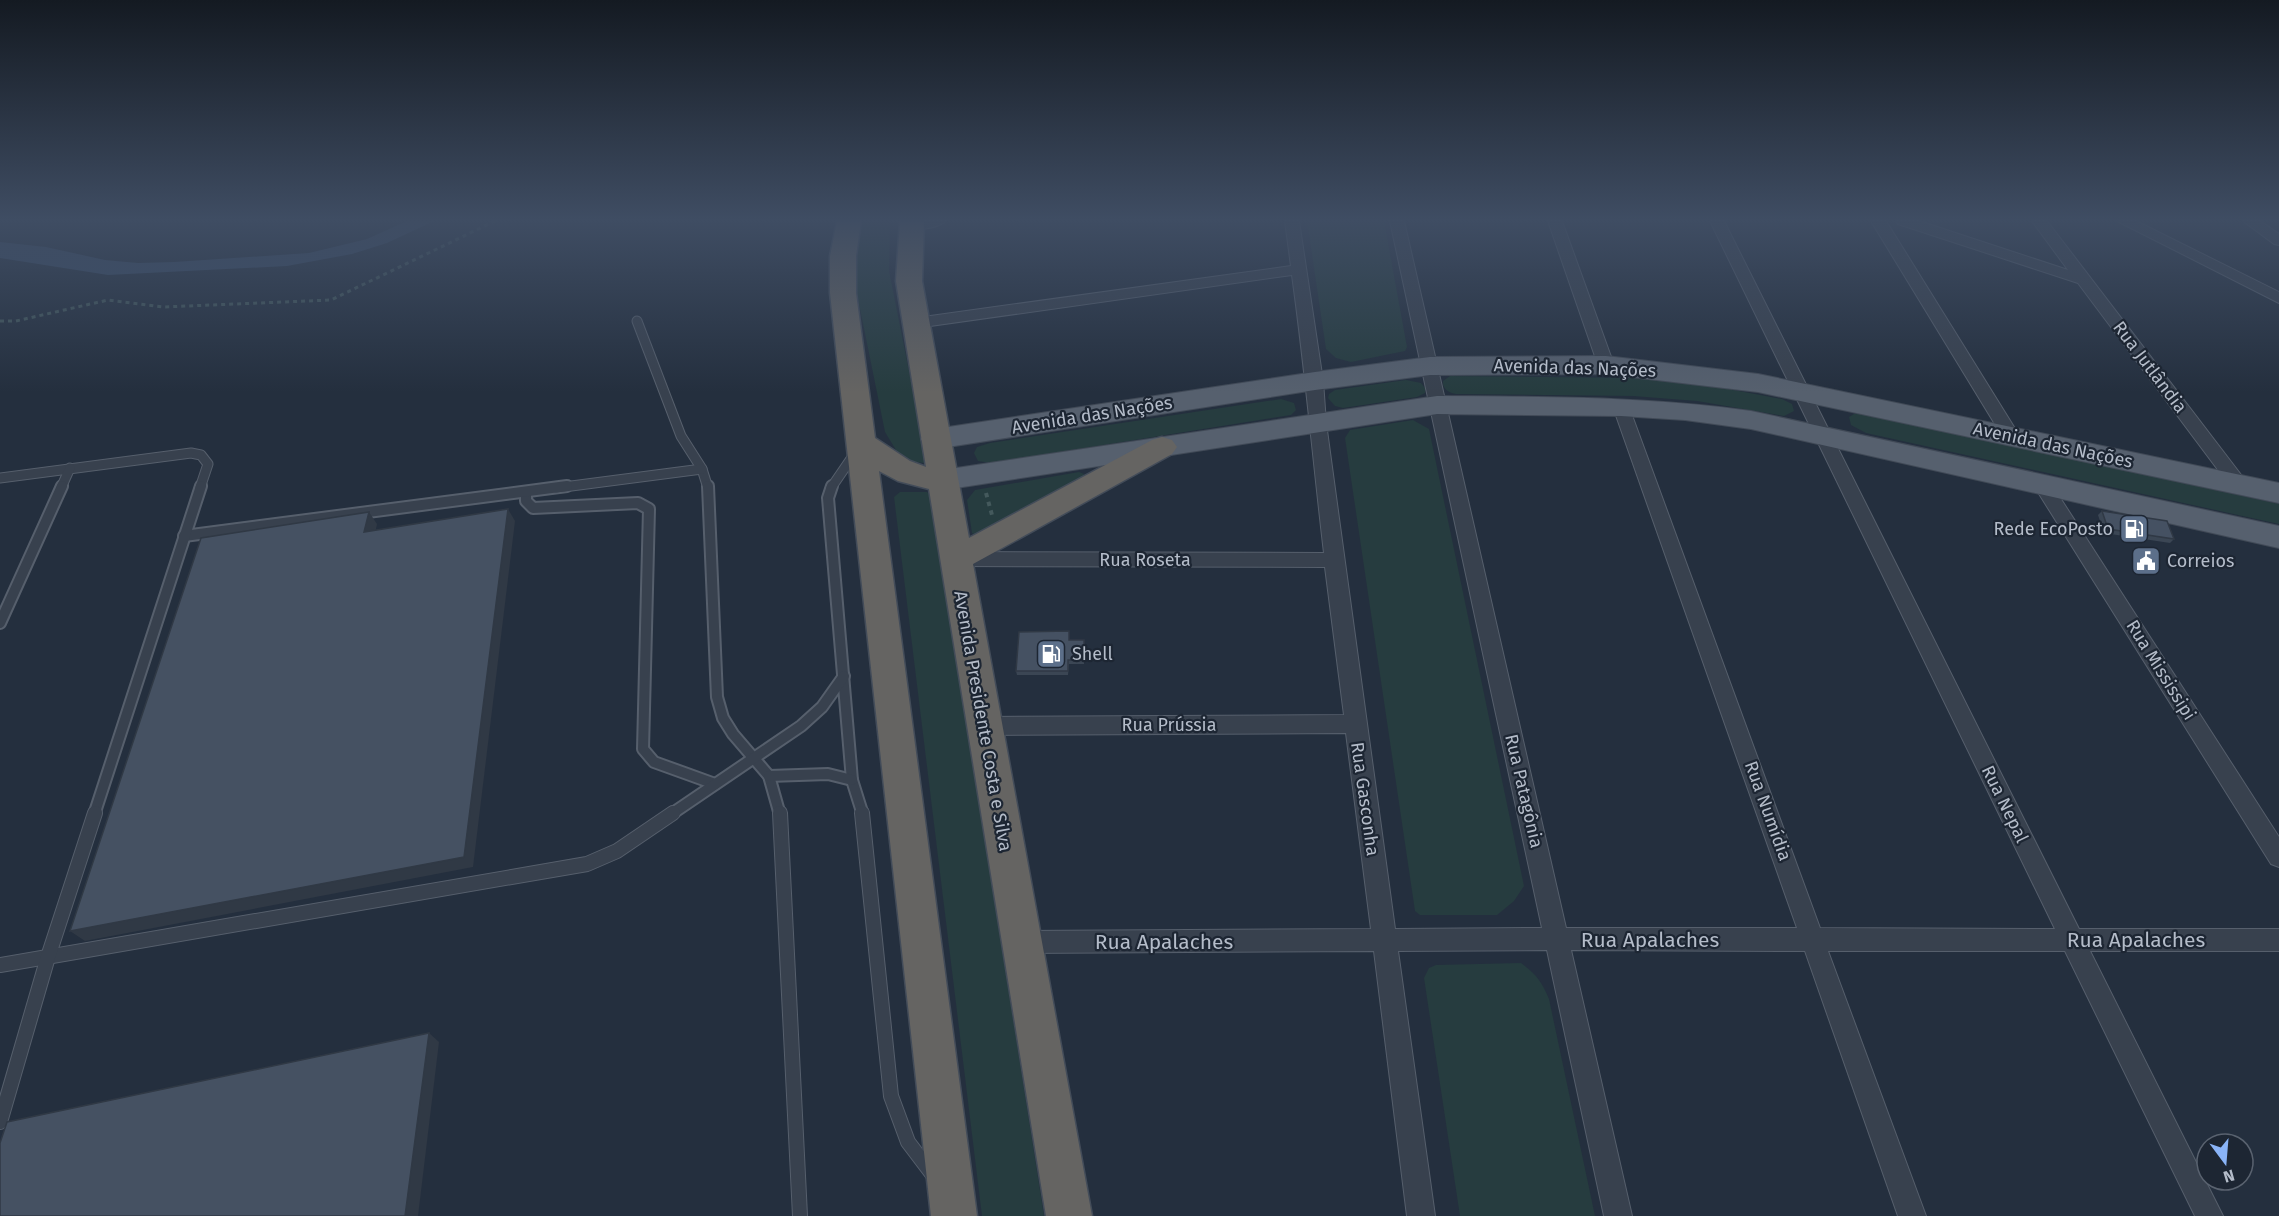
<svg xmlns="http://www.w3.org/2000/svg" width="2279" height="1216" font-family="'Fira Sans',sans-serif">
<rect width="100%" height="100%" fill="#242f3e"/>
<g fill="#263c3f">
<polygon points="860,221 890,221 889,271 927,461 924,463 907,461 899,455 885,432 857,294 856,260"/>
<polygon points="1307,221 1384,221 1407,347 1405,351 1351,362 1336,358 1326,349"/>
<path d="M1450,376L1635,378L1707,385L1782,399L1792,404L1794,411L1784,416L1697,401L1633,396L1456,394C1449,393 1442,389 1443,381Z"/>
<polygon points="1406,380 1421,383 1425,388 1425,393 1417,397 1343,408 1335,406 1328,398 1329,394 1335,390"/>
<polygon points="1281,399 1294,403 1296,410 1291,415 991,463 978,461 974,453 977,447 990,443"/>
<polygon points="1854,414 1866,414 2279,504 2279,524 1866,433 1851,425 1849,417"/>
<polygon points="1413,420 1429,429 1524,886 1514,901 1497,915 1420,915 1415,911 1345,438 1350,430"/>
<polygon points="1079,472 1084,474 1084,478 977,536 972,533 967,500 975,490"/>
<polygon points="900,492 927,492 931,496 1044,1216 982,1216 894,497"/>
<path d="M1521,963C1536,974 1542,982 1549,999L1595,1216H1460L1424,978L1429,968L1436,965Z"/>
</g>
<polygon fill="#394c67" points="407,221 434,221 387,243 352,254 287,266 108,275 0,258 0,242 46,247 105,260 138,263 174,262 309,253 367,239"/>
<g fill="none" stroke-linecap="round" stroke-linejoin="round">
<g stroke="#565f6c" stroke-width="11">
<g id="service-far2">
<polyline points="637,321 681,436 702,469 708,488"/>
<polyline points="0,478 191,453 201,455 208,464 200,488"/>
<polyline points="61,488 70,468"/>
<polyline points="556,488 702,469"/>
<polyline points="831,488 857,450"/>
</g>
</g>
<g stroke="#565f6c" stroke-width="14">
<g id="service-far1">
<polyline points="708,486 717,697 723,718 733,734 769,776 780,815"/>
<polyline points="832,486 828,498 852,780 863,815"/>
<polyline points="526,492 526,501 533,508 638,503 649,509 643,749 654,762 715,784"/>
<polyline points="184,536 567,486"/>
<polyline points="0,623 62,486"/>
<polyline points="769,776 828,774 852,780"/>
<polyline points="94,815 201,486"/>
<polyline points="670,815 801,726 822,707 844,676"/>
</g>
</g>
<g stroke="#565f6c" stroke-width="16">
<g id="service">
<polyline points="780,813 800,1216"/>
<polyline points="862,813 891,1096 908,1142 933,1175"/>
<polyline points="0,965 587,864 617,851 673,813"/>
<polyline points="0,1122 48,957 95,813"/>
</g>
</g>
<g stroke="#565f6c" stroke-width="2">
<g id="minor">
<path d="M946,221C938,228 911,233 904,225L908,221Z"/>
<path d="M1285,221H1299L1323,381L1326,423L1395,929L1542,928L1390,221H1404L1566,928H1797L1613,407L1615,403H1627L1629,407L1820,928L2055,929L1710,221H1724L2079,929H2279V951H2090L2223,1216H2195L2065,951H1828L1926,1216H1898L1805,951L1571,950L1632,1216H1604L1547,950L1398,951L1435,1216H1407L1374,951L1021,953L1013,950L1009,942L1013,934L1021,931L1371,929L1346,733L984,735L977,732L974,726L977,720L984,717L1344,715L1325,567L956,566L949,564L947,559L949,554L956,552L1324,553C1313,460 1305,368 1292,275L916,328L908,323L916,318L1291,266Z"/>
<polygon points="1548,221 1562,221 1614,365 1612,369 1600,369 1598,365"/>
<polygon points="1871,221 1886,221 2019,435 2016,439 2004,439"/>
<polygon points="1896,221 1919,221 2068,270 2032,221 2047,221 2245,480 2248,485 2245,490 2239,491 2233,490 2078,283 1898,224"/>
<polygon points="2117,221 2136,221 2279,292 2279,303"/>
<polygon points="2243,221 2260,221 2279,234 2279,245 2274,244"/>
<polygon points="2042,478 2048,479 2279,837 2279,867 2271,864 2036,489 2033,484 2036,479"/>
</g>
</g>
<g stroke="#414a57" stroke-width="2">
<g id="primary">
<polygon points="1606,356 1758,374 2279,483 2279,503 1758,392 1606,374 1430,375 1315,390 935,449 925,446 921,439 925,432 935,429 1315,372 1430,357"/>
<path d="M1437,396C1542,397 1646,396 1751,411L2279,526V548L1751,429L1685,420L1621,416L1437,414L943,490L933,487L929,480L933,473L943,470Z"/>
</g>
</g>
<g stroke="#434c59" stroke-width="3">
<polygon id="trunk" points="837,221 861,221 856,256 856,293 875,438 910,461 926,467 896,281 900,221 924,221 922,281 969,538 1152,440 1162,437 1172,440 1177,447 1172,454 973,564 1092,1216 1046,1216 929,489 898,481 879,471 977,1216 931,1216 830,293 830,256"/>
</g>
<polyline stroke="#44595c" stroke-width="3" stroke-dasharray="4 4" stroke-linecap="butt" points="0,321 16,321 108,300 164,307 331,300 495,221"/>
<polyline stroke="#44595c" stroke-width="4" stroke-dasharray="4.5 4.5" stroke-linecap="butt" points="986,493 992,515"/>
<use href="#service-far2" stroke="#38414e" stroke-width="9"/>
<use href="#service-far1" stroke="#38414e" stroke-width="10"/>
<use href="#service" stroke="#38414e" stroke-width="14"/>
<use href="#minor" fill="#38414e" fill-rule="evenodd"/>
<use href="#primary" fill="#56606e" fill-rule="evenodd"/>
<use href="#trunk" fill="#656462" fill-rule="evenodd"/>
</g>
<g fill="#3b4654">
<polygon points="2102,511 2174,539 2170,543 2104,533 2098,515"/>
<polygon points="1069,640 1084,640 1084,664 1069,664 1068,675 1017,675 1016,671"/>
</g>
<g fill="#303945">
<polygon points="508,509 515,521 473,867 85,941 70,931"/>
<polygon points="369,512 377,524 373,544 364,532"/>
<polygon points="429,1033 439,1042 418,1216 405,1216"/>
</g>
<g fill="#455162" stroke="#303945" stroke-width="1.5">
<polygon points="508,509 464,857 70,931 201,538 369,512 364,532"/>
<polygon points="2102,511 2167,521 2174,539 2108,529"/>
<polygon points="1069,631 1069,640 1084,640 1084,660 1068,660 1068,671 1016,671 1019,632"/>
<polygon points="429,1033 405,1216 0,1216 0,1143 7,1122"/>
</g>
<linearGradient id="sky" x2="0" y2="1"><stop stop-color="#141a22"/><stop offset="0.56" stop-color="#3f4d63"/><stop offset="1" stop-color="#3f4d63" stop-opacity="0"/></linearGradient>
<rect width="2279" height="392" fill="url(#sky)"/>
<defs>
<g id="fuel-square" transform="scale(1.5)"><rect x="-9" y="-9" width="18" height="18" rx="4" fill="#5c6f8a" stroke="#1d2633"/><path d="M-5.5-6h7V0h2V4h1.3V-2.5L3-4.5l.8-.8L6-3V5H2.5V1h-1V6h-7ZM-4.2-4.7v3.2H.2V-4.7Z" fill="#fff"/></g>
<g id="civic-square" transform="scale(1.5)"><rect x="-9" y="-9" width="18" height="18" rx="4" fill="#5c6f8a" stroke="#1d2633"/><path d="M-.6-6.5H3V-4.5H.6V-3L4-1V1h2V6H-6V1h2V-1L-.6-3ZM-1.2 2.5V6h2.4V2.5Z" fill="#fff"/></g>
</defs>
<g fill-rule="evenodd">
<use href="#fuel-square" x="2134" y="529"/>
<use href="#civic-square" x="2146" y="561"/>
<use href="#fuel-square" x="1051" y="654"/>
</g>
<g text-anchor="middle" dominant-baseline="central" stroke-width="4.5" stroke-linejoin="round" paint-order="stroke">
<g font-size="18" fill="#b4bcc9" stroke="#1d2633">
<text transform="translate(2150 367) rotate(53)">Rua Jutlândia</text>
<text transform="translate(1575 368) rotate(2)">Avenida das Nações</text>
<text transform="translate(1092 415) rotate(-9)">Avenida das Nações</text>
<text transform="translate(2053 445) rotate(12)">Avenida das Nações</text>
<text x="1145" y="560">Rua Roseta</text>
<text transform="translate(2161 670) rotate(58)">Rua Mississipi</text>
<text transform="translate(983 721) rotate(80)">Avenida Presidente Costa e Silva</text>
<text x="1169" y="725">Rua Prússia</text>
<text transform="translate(1524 791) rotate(77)">Rua Patagônia</text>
<text transform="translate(1365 799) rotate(82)">Rua Gasconha</text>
<text transform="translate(2005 804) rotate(64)">Rua Nepal</text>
<text transform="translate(1768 811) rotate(70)">Rua Numídia</text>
</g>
<g font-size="18" fill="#b4bcc9" stroke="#1d2633" text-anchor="start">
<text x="2113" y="529" text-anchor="end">Rede EcoPosto</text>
<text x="2167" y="561">Correios</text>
<text x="1072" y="654">Shell</text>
</g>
<g font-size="21" fill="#b4bcc9" stroke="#1d2633">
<text x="1650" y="940">Rua Apalaches</text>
<text x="2136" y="940">Rua Apalaches</text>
<text x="1164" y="942">Rua Apalaches</text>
</g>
</g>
<g transform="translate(2225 1162) rotate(164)"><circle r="28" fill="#1d2633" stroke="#59626f" stroke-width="1.5"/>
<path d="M0-4.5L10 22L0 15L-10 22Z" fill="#8ab4f8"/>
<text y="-9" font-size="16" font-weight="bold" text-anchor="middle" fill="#b4bcc9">N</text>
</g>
</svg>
